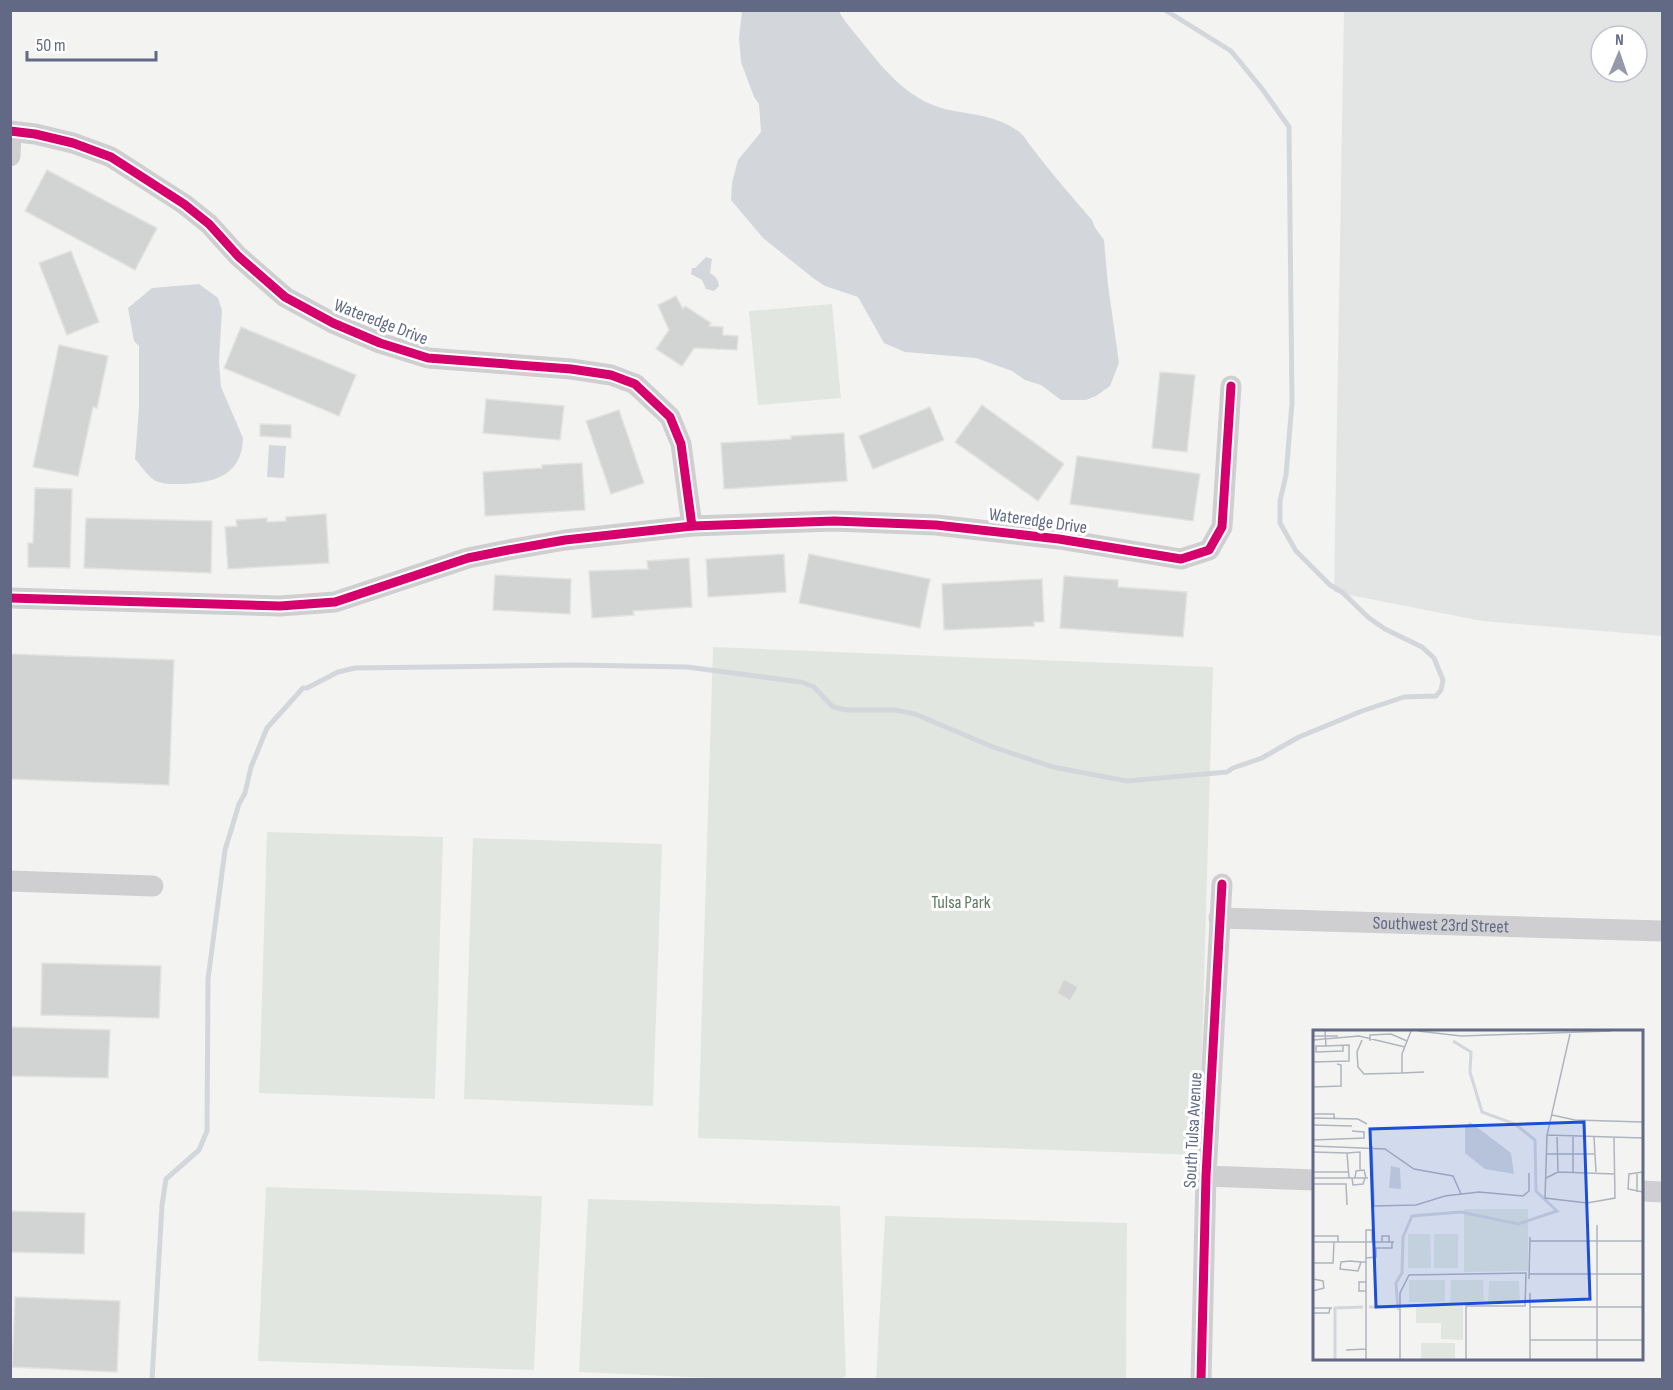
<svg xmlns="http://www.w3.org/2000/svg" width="1673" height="1390" font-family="'Sofia Sans Condensed',sans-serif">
<rect width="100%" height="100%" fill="#f3f4f1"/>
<path fill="#e3e4e4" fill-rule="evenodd" d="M1344,11H1662V636L1482,621L1334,592ZM1601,36H1637V72H1601Z"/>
<g fill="#e1e7e0">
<polygon points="832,304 841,398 758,405 749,311"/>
<polygon points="713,647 1213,667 1199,1155 698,1138"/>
<polygon points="267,832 443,837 435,1099 259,1093"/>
<polygon points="473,838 662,844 653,1106 464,1099"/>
<polygon points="266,1187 542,1196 534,1370 258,1361"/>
<polygon points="588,1199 840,1206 846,1376 840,1380 731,1379 579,1372"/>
<polygon points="885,1216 1127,1223 1126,1379 876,1379"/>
</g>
<g fill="#d3d7dc">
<path d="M742,11H839C843,20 851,28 858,37C881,66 906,99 945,109C970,115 992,114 1015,129C1024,134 1027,142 1033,149C1052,174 1072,197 1092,220L1094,226L1104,240L1108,285L1119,363L1110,386L1096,396L1086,400H1061L1041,385L1025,380L1012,371L976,358L905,352L884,343L858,297L825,286L813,278L763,238L731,200L732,183L738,160L761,132L759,104L754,97L741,62L739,38Z"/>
<path d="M706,257L712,259L710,273C716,277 718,279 719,286L714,291L706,289L702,280L691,274L692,268H695Z"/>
<path d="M199,284L218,298L222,310L219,362L221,387L243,438C242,474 217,482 186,484C177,484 162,485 154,480C147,475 141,466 135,459L139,408V346L134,341L128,308L152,288Z"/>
<polygon points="269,445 286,446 284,478 267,477"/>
</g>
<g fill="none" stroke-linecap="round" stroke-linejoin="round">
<polyline stroke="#d3d7dc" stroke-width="5" points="152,1380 162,1205 166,1179 199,1150 207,1131 208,979 225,850 239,804 245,793 251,767 267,728 303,688 307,688 338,672 355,668 575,665 687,667 801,682 814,687 833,707 847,710 895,710 915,714 993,747 1053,767 1127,781 1227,772 1233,768 1262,758 1299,737 1362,711 1404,697 1436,696 1441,690 1443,680 1434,658 1422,647 1385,629 1369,618 1342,592 1330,585 1296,551 1280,523 1280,501 1286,475 1292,403 1289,127 1263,90 1231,51 1165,10"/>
</g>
<g fill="#d2d3d3" stroke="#e2e3e1" stroke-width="1.5">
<polygon points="47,170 157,228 135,270 25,211"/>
<polygon points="71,251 99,322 67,335 39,263"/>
<polygon points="676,296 683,309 685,306 711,323 709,326 723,327 723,335 738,336 737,350 694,348 682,366 656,349 669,330 658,305"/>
<polygon points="241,327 356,375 339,416 224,368"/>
<polygon points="59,345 108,356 97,408 93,407 78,476 33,467"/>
<polygon points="1160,372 1195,375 1187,452 1152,448"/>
<polygon points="486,399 564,406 560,440 483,433"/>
<polygon points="982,405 1064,464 1038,501 955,442"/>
<polygon points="930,407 944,440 873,469 859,436"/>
<polygon points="619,410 644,483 611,494 586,421"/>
<polygon points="260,424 291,425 291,438 260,436"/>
<polygon points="844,433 847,481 724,489 721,443 791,439 791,436"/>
<polygon points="1077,456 1200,474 1193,521 1070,504"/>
<polygon points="582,463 585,510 485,516 483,472 542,468 542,465"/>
<polygon points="35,488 72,489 70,568 28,567 28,543 33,543"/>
<polygon points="326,514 329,563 228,569 225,527 237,526 236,520 267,518 267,522 286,521 286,517"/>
<polygon points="86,518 212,521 211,573 84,568"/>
<polygon points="784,554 786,592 708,597 706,559"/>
<polygon points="809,554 930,579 920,628 799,603"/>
<polygon points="689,558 692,607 633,611 634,615 592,618 589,571 648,569 647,561"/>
<polygon points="495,575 571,579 570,614 493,610"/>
<polygon points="1064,576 1118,580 1118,587 1187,592 1183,637 1060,628"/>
<polygon points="1042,579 1044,622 1034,622 1034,626 944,630 942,584"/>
<polygon points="10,654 174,660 169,785 10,779"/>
<polygon points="42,963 161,966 159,1018 41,1015"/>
<polygon points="1064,979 1078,987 1070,1001 1057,993"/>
<polygon points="10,1027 110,1030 108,1078 10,1076"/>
<polygon points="10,1211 85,1213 84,1254 10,1252"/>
<polygon points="15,1297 120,1301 117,1372 12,1367"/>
</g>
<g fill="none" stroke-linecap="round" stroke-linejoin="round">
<g stroke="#cfcfd1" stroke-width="21">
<polyline points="10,131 35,134 73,143 111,157 184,204 209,224 238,256 285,297 333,323 380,343 428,358 571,369 611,375 635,384 670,417 681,444 692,526"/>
<polyline points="10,156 11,131"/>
<polyline points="10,598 280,606 335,602 468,558 508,550 565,540 692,526 834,521 936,525 1059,539 1181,559 1209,550 1222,527 1231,386"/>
<polyline points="10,881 153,886"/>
<path id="s1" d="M1219,918L1662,931"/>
<polyline points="1206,1176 1314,1180"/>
<polyline points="1642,1191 1662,1192"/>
<polyline points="1201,1380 1206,1176 1222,884"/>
</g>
<g stroke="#fff" stroke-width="13">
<g id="cycleway">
<polyline points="10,131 35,134 73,143 111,157 184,204 209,224 238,256 285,297 333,323 380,343 428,358 571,369 611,375 635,384 670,417 681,444 692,526"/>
<polyline points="10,598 280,606 335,602 468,558 508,550 565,540 692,526 834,521 936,525 1059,539 1181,559 1209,550 1222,527 1231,386"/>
<polyline points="1201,1380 1206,1176 1222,884"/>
</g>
</g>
<use href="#cycleway" stroke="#d6006c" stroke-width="9"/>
</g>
<g text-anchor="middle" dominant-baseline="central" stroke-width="6" stroke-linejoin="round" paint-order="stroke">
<g font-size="18" fill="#626984" stroke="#fff">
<text transform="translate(381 322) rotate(21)">Wateredge Drive</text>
<text transform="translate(1038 521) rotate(8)">Wateredge Drive</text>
<text stroke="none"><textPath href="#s1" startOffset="222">Southwest 23rd Street</textPath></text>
<text transform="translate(1193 1130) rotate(-87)">South Tulsa Avenue</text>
</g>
<g font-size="18" fill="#617a65" stroke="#fff">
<text x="961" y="902">Tulsa Park</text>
</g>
</g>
<g transform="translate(1313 1030)">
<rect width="330" height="330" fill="#f3f4f1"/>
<path d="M151,179H215V241L151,242ZM95,204H117L118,238H95ZM121,204H145V238H121ZM96,250H132V272H96ZM138,250H170L171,271L137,272ZM176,251H206L207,272H175ZM103,276H150V310L128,309V293H103ZM108,313H142V329H108Z" fill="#e1e7e0"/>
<path d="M157,92L198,123L201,144L172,139L152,123V98ZM78,136L87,138L88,159L76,158Z" fill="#d3d7dc"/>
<path fill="none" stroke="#d3d7dc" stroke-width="3" d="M56,277H82M85,280L83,253L89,243L90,207L99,186L148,182L205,194L244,181L223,161L222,110L202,94L169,82L157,42L158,22L140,11M22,329V278L50,277"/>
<path fill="none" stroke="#b0b4be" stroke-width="1.5" d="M98,1L89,24V43L111,42M105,1L148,6L298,1M257,4L234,105L232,168L274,173L302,168L301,108M0,6H25M46,6L92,17M0,10L46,6M49,10L44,22L45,37L51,44L89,43M57,11V5L78,4L94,11M13,16H3V22L30,21V15M0,32L36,31V15L13,16L12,1M0,57L28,56V35L24,34M0,84H21V88M239,85L262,90L329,92M0,88L45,89L54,94M0,95L39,96M234,105L330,108M244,105L245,142M260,106V142M281,107L283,142M0,110L51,108V102L39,101M0,116L72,119L101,139L140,146L148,164M59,116L61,176L103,175L132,166L166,162L210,166L216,161V143M0,122L34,123L36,148M34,123L47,122V140M233,124H281M0,142H36M324,142V162M330,142L316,144L315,159L330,162M0,148H55M39,148L40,155L50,154L52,148M42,148L43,141L51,140L53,148M233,148L245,142L302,144M1,154H33L34,175M284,195V329M1,206H25V212M217,211H330M0,212H81M69,212V206H76V212M53,228L63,227V218H79V212M48,232L45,241L27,239L28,232L37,231L48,232H53M0,233H20L21,212M216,244H330M0,249L10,251L11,258L0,261M216,249L217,207M53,252H46V261H53M217,263V329M217,277H330M0,278H19M0,283H16L17,278M217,310H330M33,320L53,319M53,329V200H59V212M87,329V263L96,245L213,243L212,276H153V329"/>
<path fill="#1d4ed8" fill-opacity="0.15" stroke="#1d4ed8" stroke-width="3" d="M271,92L277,269L63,277L57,99Z"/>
<rect width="330" height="330" fill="none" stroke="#626984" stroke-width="3"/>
</g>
<rect width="1673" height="1390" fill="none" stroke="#626984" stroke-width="24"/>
<g transform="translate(1619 54) rotate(2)"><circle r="28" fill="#ffffff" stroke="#c0c3ce" stroke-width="1.5"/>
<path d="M0-4.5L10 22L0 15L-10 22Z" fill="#959aaa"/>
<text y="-9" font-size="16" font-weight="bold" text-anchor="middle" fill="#626984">N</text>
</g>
<path d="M27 51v9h129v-9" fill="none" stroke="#626984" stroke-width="3"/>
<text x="36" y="51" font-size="18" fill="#626984" stroke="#ffffff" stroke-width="4.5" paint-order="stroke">50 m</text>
</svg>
